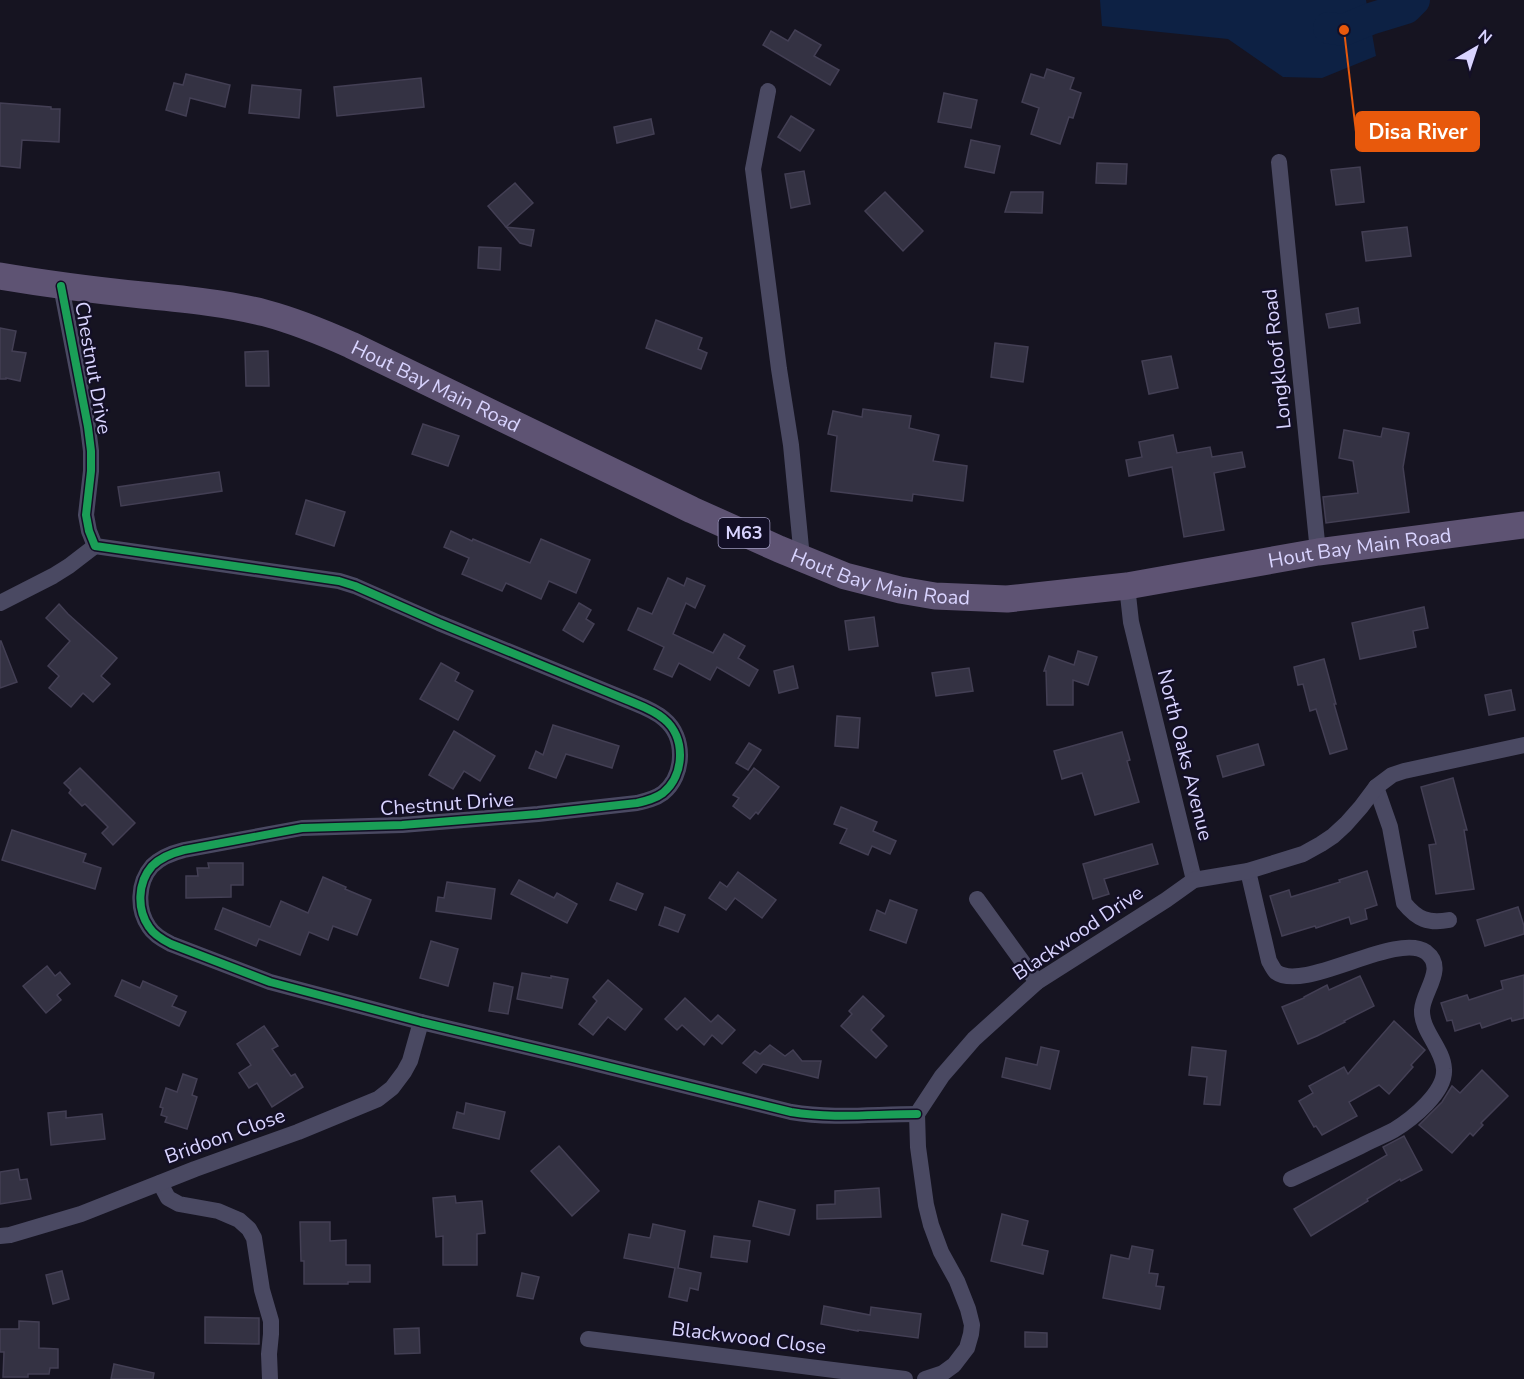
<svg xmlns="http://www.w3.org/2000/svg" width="1524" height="1379" font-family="'Nunito Sans',sans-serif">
<rect width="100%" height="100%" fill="#161421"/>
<polygon fill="#0d2144" points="1100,0 1366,0 1376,56 1322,78 1283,77 1228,39 1102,26"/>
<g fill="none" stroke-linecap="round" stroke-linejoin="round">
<polyline stroke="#0d2144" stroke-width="32" points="1329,28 1344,30 1370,19 1406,8 1414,0"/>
</g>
<g fill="#343243" stroke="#433f54" stroke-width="1.5">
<polygon points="795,30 821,45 814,56 839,70 830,85 763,45 771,31 788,41"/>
<polygon points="1047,69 1074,78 1070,89 1081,93 1073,118 1069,117 1060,144 1031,134 1039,108 1022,102 1031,74 1044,78"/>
<polygon points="186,74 230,85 225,107 190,98 186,116 166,110 174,83 183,85"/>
<polygon points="421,78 424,107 337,116 334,87"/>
<polygon points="252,85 301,90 299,118 249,113"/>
<polygon points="944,93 977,100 971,128 938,122"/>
<polygon points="0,103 51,107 51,109 60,109 59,142 22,140 20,168 0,166"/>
<polygon points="791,116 814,130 800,151 778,137"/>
<polygon points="651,119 654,134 617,143 614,127"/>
<polygon points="971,140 1000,146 994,173 965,167"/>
<polygon points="1097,163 1127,164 1126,184 1096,183"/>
<polygon points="1360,167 1364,202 1336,205 1331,170"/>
<polygon points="804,171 810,204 791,208 785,174"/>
<polygon points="515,183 533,203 506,227 488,206"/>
<polygon points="885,192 923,231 903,251 865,211"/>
<polygon points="1011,192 1043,192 1042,213 1005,212"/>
<polygon points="506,227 534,230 531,246 520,243"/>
<polygon points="1407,227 1411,256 1366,261 1362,232"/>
<polygon points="479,247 501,248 500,270 478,268"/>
<polygon points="1358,308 1360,323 1329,328 1326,314"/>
<polygon points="656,320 702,338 698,349 707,353 701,369 646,348"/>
<polygon points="0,328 16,331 12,351 26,353 20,381 6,378 6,379 0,379"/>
<polygon points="995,343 1028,347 1023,382 991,377"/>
<polygon points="268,351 269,386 246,386 245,352"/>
<polygon points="1171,356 1178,388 1149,394 1142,361"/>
<polygon points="863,409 911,416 909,428 939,435 933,461 967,466 963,501 913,494 912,501 831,491 837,436 828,434 833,411 862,417"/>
<polygon points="423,424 459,436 448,466 412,454"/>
<polygon points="1383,428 1409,433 1403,467 1409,512 1326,523 1323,497 1358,493 1353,461 1339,458 1344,430 1381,437"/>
<polygon points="1173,435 1177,453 1210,447 1212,457 1242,452 1245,467 1214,473 1224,530 1184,537 1172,467 1129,476 1126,460 1142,457 1139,442"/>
<polygon points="219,472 222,491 121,506 118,487"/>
<polygon points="306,500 345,512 334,546 296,534"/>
<polygon points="451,531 472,541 473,539 530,563 541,539 590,560 576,593 549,581 541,599 506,583 502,591 462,574 469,558 444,547"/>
<polygon points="668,578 684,586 687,578 705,586 695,608 686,603 673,634 713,653 724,634 745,646 738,658 758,670 749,686 717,667 710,680 679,663 672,677 654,669 664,647 628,630 638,608 652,614"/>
<polygon points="579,603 591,610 586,619 594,624 583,642 563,630"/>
<polygon points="59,604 68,614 117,658 101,676 110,684 93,702 83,693 71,707 49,688 59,676 48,666 70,641 46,618"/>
<polygon points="1424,607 1428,628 1413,631 1416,647 1360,659 1352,623"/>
<polygon points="874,617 878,646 849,650 845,621"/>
<polygon points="0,641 1,641 17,682 0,688"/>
<polygon points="1078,651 1097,657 1088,685 1073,680 1073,705 1047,705 1046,671 1044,671 1049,656 1074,665"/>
<polygon points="1324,659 1336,704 1334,704 1347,749 1330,754 1316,709 1310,711 1303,684 1298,685 1294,667"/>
<polygon points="441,663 459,673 455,681 473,691 458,720 420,699"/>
<polygon points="793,666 798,688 779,693 774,671"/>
<polygon points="969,668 973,691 936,696 932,673"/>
<polygon points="1511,690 1515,710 1489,715 1485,695"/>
<polygon points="837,716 860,718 858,748 835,746"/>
<polygon points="553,725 619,746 612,768 566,754 556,778 529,768 536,751 543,755"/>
<polygon points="454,731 495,756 480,781 464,771 453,789 429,775"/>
<polygon points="1122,732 1130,760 1127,761 1139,802 1095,815 1082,773 1062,779 1054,751"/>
<polygon points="749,743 761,750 748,770 736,763"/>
<polygon points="1258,744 1264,765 1223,777 1217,756"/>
<polygon points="80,768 135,823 113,845 102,833 108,827 85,804 82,806 69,793 71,790 64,783"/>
<polygon points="754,768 779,787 758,814 756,812 750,819 733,806 739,798 733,795"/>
<polygon points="1453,778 1467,830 1464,830 1474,889 1436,894 1429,845 1436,844 1421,787"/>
<polygon points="841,807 877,822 873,831 896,841 890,854 872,846 868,855 840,843 847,829 834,824"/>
<polygon points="12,830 86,854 83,862 101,868 95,889 2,860"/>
<polygon points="1152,844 1158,864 1104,879 1109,894 1093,899 1083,864"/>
<polygon points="208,863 243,863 243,885 231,885 231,897 186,898 186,876 198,876 197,868 209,868"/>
<polygon points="1367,871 1377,905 1365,909 1367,919 1351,924 1349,917 1316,928 1315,926 1282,936 1270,896 1289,890 1291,897 1340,882 1339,880"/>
<polygon points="738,872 776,900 762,918 735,898 726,910 709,898 720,882 727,887"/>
<polygon points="323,877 346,887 345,889 371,900 357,935 333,926 328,940 309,932 300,955 259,939 256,946 215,929 223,908 270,927 281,901 308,913"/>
<polygon points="519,880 554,898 557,893 577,904 567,923 511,894"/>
<polygon points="447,882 495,889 491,919 436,911 438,897 444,898"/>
<polygon points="617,883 643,894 636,910 610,900"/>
<polygon points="890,900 917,910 906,943 870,930 877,910 885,914"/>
<polygon points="665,907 685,915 678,932 659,925"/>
<polygon points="1518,907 1524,926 1524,934 1485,946 1477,920"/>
<polygon points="431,941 458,949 448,986 420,978"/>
<polygon points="47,966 55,976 60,972 70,984 57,995 61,1000 46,1013 23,986"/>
<polygon points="522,973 551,978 551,976 568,979 562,1008 517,999"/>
<polygon points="1524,975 1524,1018 1512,1021 1511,1018 1482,1028 1480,1023 1455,1031 1452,1020 1447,1021 1441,1003 1467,995 1469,1000 1503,989 1501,981"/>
<polygon points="1360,976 1374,1006 1344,1021 1345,1022 1317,1036 1298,1044 1282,1007 1304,998 1304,997 1327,985 1329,990"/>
<polygon points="122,980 140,988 143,981 177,996 172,1006 186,1012 179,1026 115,996"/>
<polygon points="608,980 642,1009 625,1030 608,1017 593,1035 579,1024 597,1001 593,997"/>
<polygon points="494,983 513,987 508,1014 489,1011"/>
<polygon points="863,996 884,1016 871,1030 887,1046 876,1058 841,1026 852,1014 849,1011"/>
<polygon points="685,998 711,1022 718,1015 735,1030 722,1044 712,1035 704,1045 682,1025 677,1030 665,1019"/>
<polygon points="1394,1021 1425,1050 1411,1065 1413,1067 1389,1094 1379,1085 1349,1102 1357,1116 1322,1135 1316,1126 1314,1127 1299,1101 1313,1093 1309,1086 1344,1067 1348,1074"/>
<polygon points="264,1026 278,1046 272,1049 291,1076 295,1074 303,1087 272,1107 257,1083 249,1088 239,1073 251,1065 237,1044"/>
<polygon points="770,1045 785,1056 793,1050 802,1061 821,1061 818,1078 763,1064 756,1073 743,1063 755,1051 760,1054"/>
<polygon points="1041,1047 1059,1051 1050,1089 1002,1077 1006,1058 1037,1065"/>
<polygon points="1192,1047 1226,1051 1220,1105 1204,1104 1207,1077 1189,1075"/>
<polygon points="1482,1070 1508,1096 1481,1123 1483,1125 1473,1136 1470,1133 1452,1153 1419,1125 1442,1102 1452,1086 1460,1093"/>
<polygon points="183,1074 197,1079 192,1095 197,1097 187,1129 165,1122 167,1117 161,1115 163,1108 160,1107 166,1088 177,1092"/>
<polygon points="466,1103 505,1112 499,1139 453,1128 457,1112 464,1114"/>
<polygon points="66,1111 66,1118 102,1114 105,1139 51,1145 48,1113"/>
<polygon points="1404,1136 1422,1170 1401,1181 1400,1179 1367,1199 1368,1201 1311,1236 1294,1209 1387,1155 1383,1147"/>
<polygon points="559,1146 599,1191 572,1216 531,1171"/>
<polygon points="18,1169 20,1180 27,1179 31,1199 0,1204 0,1172"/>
<polygon points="879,1188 881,1217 817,1219 817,1205 835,1204 835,1191"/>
<polygon points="455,1196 456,1203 482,1201 485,1233 477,1234 477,1265 443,1265 443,1236 436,1237 433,1198"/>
<polygon points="759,1201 795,1210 789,1235 753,1226"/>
<polygon points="1002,1214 1028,1221 1022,1245 1048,1251 1043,1274 991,1261"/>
<polygon points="300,1222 330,1222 330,1241 346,1240 346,1265 370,1265 370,1282 348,1282 348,1284 304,1284 304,1261 301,1261"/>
<polygon points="653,1224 685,1231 678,1268 701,1273 698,1290 690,1288 687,1301 669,1297 675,1268 624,1258 629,1234 650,1238"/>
<polygon points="714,1236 750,1241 747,1262 711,1257"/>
<polygon points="1132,1246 1153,1250 1149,1273 1158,1274 1156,1286 1164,1287 1160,1309 1103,1298 1111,1255 1129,1259"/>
<polygon points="62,1271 69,1299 53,1304 46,1275"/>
<polygon points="522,1273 539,1277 533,1299 517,1296"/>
<polygon points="824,1306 870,1315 871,1307 921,1314 918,1338 858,1330 858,1331 821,1324"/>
<polygon points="205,1317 259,1318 259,1344 205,1343"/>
<polygon points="19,1321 39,1322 39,1348 58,1349 58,1368 50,1368 49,1374 28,1374 28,1377 3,1377 4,1352 0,1352 0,1329 19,1329"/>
<polygon points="419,1328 420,1353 395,1354 394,1329"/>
<polygon points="1025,1332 1047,1333 1047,1347 1025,1347"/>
<polygon points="114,1364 154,1373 153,1379 111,1379"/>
</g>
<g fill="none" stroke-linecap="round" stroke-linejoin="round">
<g stroke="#4a4962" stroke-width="16">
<polyline points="768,91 753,169 779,369 791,445 802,558"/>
<polyline points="1279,162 1318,552"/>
<path d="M61,286L88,427L91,451V471L86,515L89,531L95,546L339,581L355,586L439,623L627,700C639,705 654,710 664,719C686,737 685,775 663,793C655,799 646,801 637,803L538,814L402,825L302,828L184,850C172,853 161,857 152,866C137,883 137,910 149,927C154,935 163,940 171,944L270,982L421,1022L573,1058L791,1112C833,1119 874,1114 917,1114"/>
<polyline points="1127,586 1131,622 1194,880"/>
<polyline points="0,603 53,576 69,566 95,546"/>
<path d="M1376,787L1390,827L1404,903C1417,919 1428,924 1449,920"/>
<path d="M1248,871L1269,961C1271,964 1273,969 1276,972C1304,993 1397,931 1426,952C1447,968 1423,991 1422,1010C1421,1031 1443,1048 1444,1069C1446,1092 1412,1119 1394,1130C1383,1136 1372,1140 1361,1146C1338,1157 1315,1168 1291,1179"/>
<polyline points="977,899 1037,982"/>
<polyline points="160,1183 168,1198 179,1204 218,1211 239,1220 249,1229 254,1238 262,1290 271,1321 271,1334 269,1354 270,1379"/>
<polyline points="0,1236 10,1235 81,1214 195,1169 298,1132 378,1099 392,1088 404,1072 410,1061 421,1022"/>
<polyline points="588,1339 905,1379"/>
<polyline points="925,1379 943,1373 954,1365 967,1348 971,1334 972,1325 968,1309 957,1281 941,1252 931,1225 926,1205 918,1147 917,1114 942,1076 974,1039 1037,982 1166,900 1194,880 1248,871 1303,854 1321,844 1333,836 1346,824 1361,807 1376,787 1392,775 1404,771 1524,745"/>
</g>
<path stroke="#5e5373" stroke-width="27" id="s1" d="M0,276C47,284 94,290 142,295C182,299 225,303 265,313C295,321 322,332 351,345L692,510L779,549L845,576L900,590L935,596L1007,599L1127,586L1318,552L1524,525"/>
<g stroke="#130f26" stroke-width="11">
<path id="cycleway" d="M61,286L88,427L91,451V471L86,515L89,531L95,546L339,581L355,586L439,623L627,700C639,705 654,710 664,719C686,737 685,775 663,793C655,799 646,801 637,803L538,814L402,825L302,828L184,850C172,853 161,857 152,866C137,883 137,910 149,927C154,935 163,940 171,944L270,982L421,1022L573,1058L791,1112C833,1119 874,1114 917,1114"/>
</g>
<use href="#cycleway" stroke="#1a9f57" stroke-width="8"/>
</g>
<g text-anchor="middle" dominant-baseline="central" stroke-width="4.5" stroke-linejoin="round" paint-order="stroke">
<rect fill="#130f26" stroke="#9e99be" stroke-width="1.5" x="718.5" y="518" width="51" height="30" rx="4.5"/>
<g font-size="18" font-weight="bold" fill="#d9d4ff">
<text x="744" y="533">M63</text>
</g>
<g font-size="20" fill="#d9d4ff" stroke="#130f26">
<text transform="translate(1277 359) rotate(-96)">Longkloof Road</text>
<text transform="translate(93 368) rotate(80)">Chestnut Drive</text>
<text stroke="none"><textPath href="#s1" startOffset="454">Hout Bay Main Road</textPath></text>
<text stroke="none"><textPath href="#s1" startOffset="1426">Hout Bay Main Road</textPath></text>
<text stroke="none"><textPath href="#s1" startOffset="940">Hout Bay Main Road</textPath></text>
<text transform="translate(1185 755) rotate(76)">North Oaks Avenue</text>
<text transform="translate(447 804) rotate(-4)">Chestnut Drive</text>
<text transform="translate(1078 933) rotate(-34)">Blackwood Drive</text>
<text transform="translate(225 1136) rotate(-20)">Bridoon Close</text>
<text transform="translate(749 1338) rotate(7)">Blackwood Close</text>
</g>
</g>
<path fill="none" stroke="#e8590c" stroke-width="2" d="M1344 30L1356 132"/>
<circle fill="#e8590c" stroke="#130f26" stroke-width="2" cx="1344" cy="30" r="6"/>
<rect fill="#e8590c" stroke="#e8590c" stroke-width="2" x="1356" y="112" width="123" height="39" rx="6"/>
<g font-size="21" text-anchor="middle" font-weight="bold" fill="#fff">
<text x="1418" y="139">Disa River</text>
</g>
<g transform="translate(1476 48) rotate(39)" stroke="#130f26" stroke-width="4.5" paint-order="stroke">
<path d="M0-4.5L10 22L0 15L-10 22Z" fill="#d9d4ff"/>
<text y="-9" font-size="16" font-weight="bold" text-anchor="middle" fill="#d9d4ff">N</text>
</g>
</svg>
